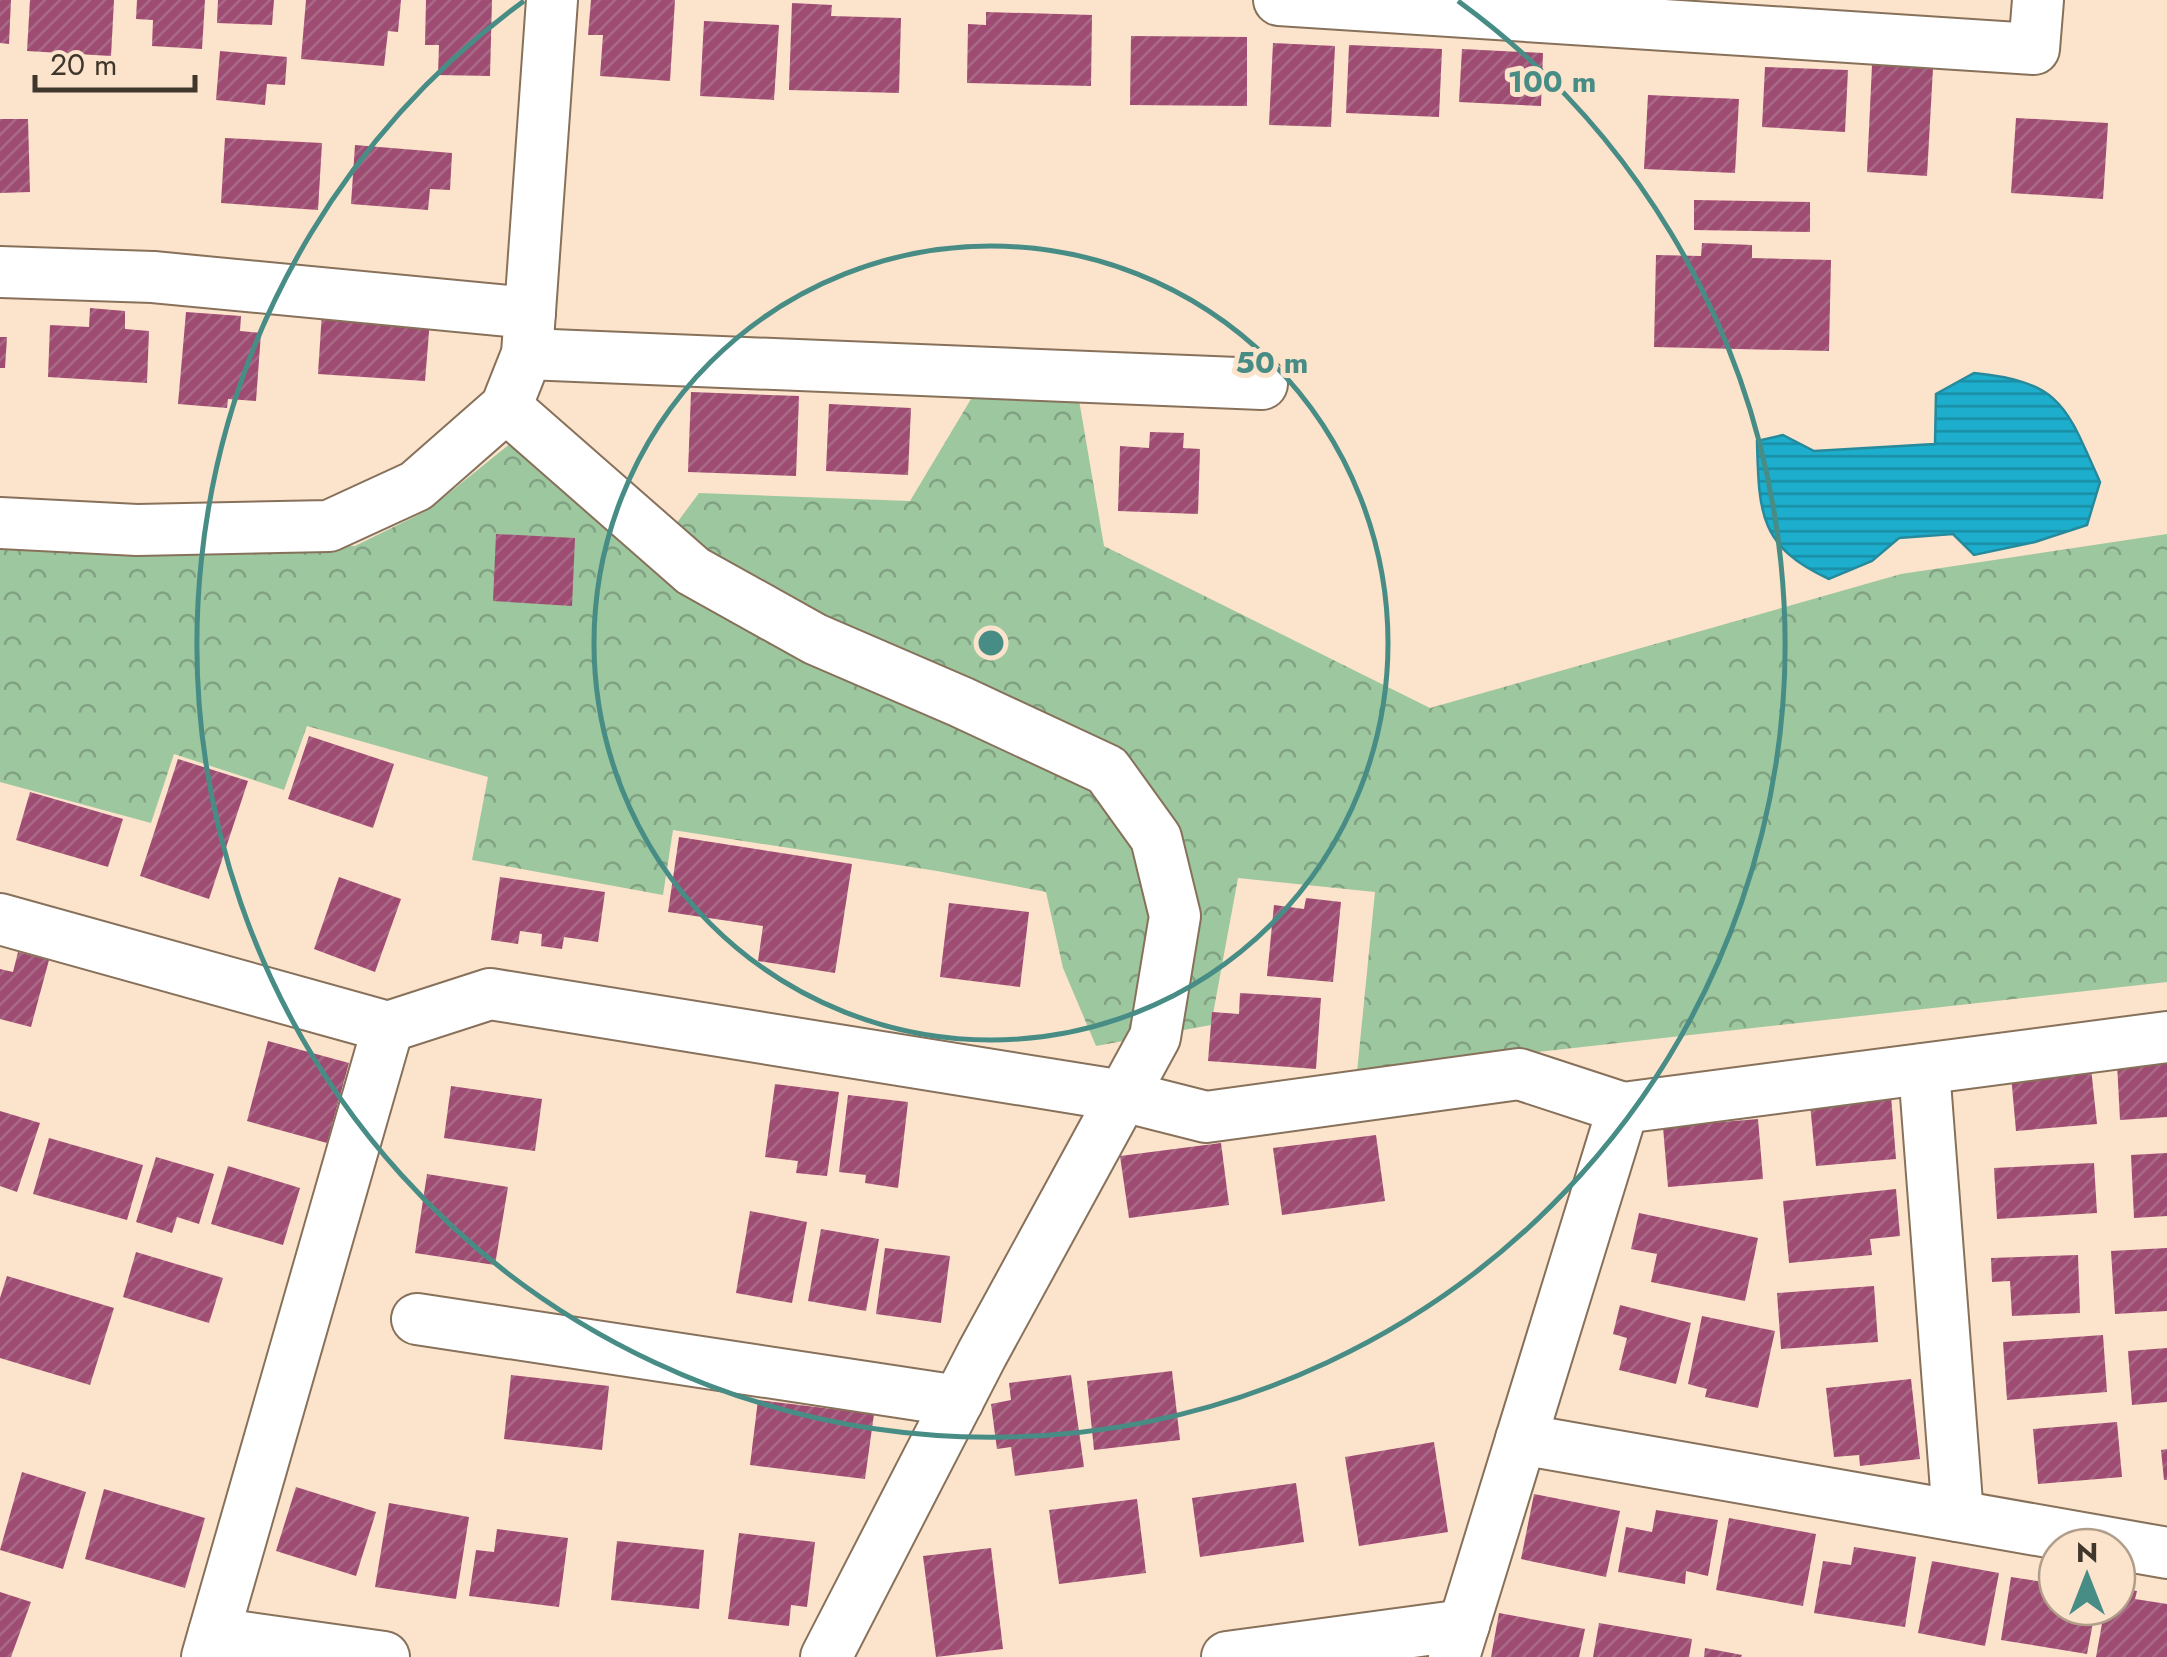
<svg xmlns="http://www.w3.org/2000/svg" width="2167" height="1657" font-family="Jost,sans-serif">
<defs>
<pattern id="forest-crowns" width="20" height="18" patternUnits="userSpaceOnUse" patternTransform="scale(2.5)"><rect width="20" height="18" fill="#9dc79f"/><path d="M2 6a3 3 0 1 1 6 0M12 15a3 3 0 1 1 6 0" fill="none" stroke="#81a282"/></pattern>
<pattern id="water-rules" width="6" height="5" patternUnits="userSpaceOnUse" patternTransform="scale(2.5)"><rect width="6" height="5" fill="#1caecc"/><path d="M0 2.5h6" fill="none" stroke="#1a8ea6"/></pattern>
<pattern id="building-hatch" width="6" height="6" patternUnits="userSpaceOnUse" patternTransform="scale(2.5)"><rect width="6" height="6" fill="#9f4c72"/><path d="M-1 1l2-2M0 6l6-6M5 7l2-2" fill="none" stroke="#a86a86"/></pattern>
</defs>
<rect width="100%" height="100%" fill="#fce3cb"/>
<polygon fill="url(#forest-crowns)" points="977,389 1078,394 1104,546 1430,708 1901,574 2167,534 2167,982 1357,1072 1375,892 1238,878 1211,1025 1096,1046 1063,968 1046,892 937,871 673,830 663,895 472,860 488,777 307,726 284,790 174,754 151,823 0,782 0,539 355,546 428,510 517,438 650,559 699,493 910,501"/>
<path fill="url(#water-rules)" stroke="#268a9c" stroke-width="2.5" d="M1974,373C2063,382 2066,407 2100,482L2087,525L2035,542L1974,555L1953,534L1899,538L1872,561L1829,579C1759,547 1759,513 1757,441L1783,435L1814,451L1935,444L1936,394Z"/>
<g fill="url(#building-hatch)">
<polygon points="0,0 11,0 9,44 0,43"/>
<polygon points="30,0 114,0 111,56 27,51"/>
<polygon points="137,0 205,0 202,49 152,46 153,20 136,19"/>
<polygon points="218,0 274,0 272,25 217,23"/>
<polygon points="306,0 401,0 398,32 388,31 384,66 301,59"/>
<polygon points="426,0 492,0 490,76 438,75 439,45 425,45"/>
<polygon points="591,0 675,0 670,81 600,76 603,35 588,35"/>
<polygon points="792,3 832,5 831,16 901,18 899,93 789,90"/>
<polygon points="986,12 1092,15 1091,86 967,83 968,24 986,25"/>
<polygon points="704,21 779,25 774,100 700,96"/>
<polygon points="1131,36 1247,37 1247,106 1130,105"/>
<polygon points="1273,43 1335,46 1331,127 1269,125"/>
<polygon points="1349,45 1442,49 1439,117 1346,113"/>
<polygon points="1462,49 1543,53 1541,106 1459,102"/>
<polygon points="220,51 287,57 285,85 267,84 265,105 216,100"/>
<polygon points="1872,65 1933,68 1927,176 1867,172"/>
<polygon points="1765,67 1848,70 1845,132 1762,127"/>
<polygon points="1648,95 1739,99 1735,173 1644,169"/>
<polygon points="2016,118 2108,123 2103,199 2011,193"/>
<polygon points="0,119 28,119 30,192 0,193"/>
<polygon points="225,138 322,143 318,210 221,203"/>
<polygon points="355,145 452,153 450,190 430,189 428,210 351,204"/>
<polygon points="1694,200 1810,202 1810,232 1694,230"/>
<polygon points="1702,243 1752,245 1752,258 1831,260 1829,351 1654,347 1656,255 1701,256"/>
<polygon points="90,308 125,311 125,329 149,331 147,383 48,377 50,325 89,327"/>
<polygon points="186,312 241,316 240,331 261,333 256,401 228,399 227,408 178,404"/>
<polygon points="322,312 430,320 425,381 318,374"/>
<polygon points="0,337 7,337 5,368 0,368"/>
<polygon points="691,392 799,396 796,476 688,472"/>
<polygon points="829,404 911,408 908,475 826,471"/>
<polygon points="1150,432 1184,433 1183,448 1200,449 1198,514 1118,511 1120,446 1149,448"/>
<polygon points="496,534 575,538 572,606 493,601"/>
<polygon points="309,736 394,764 373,828 288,799"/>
<polygon points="178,759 248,781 209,899 140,876"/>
<polygon points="30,792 123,819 108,867 16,840"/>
<polygon points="679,837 852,864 835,973 758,961 763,926 668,912"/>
<polygon points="339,877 401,899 375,972 314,949"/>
<polygon points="500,877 605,892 598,942 564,937 562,949 541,946 542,934 520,931 518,944 491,940"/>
<polygon points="1306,898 1341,902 1333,982 1267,976 1274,905 1304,909"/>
<polygon points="949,903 1029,912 1020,987 940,977"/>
<polygon points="18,952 49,960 31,1027 0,1019 0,969 13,972"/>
<polygon points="1240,993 1321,998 1316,1069 1208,1061 1212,1012 1239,1014"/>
<polygon points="268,1041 349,1063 327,1143 247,1121"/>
<polygon points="2167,1060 2167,1117 2120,1120 2117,1063"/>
<polygon points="2091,1068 2097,1124 2016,1131 2011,1075"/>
<polygon points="775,1084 839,1092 827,1176 796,1173 798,1161 765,1157"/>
<polygon points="451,1086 542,1099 535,1151 444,1138"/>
<polygon points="848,1095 908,1102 898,1188 865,1183 866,1175 839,1172"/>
<polygon points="1891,1096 1896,1159 1816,1166 1810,1104"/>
<polygon points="0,1111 40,1123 17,1192 0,1186"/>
<polygon points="1758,1119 1763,1179 1668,1187 1663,1127"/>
<polygon points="1376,1135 1385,1201 1282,1215 1273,1148"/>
<polygon points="49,1138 143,1165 127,1220 33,1194"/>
<polygon points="1221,1143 1229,1205 1129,1218 1120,1156"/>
<polygon points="2167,1153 2167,1216 2134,1218 2131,1155"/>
<polygon points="156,1157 214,1174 199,1224 177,1217 172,1233 136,1222"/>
<polygon points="2094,1163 2097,1213 1997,1219 1994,1168"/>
<polygon points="228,1166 300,1188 283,1245 211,1224"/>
<polygon points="427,1174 508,1187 495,1265 415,1253"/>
<polygon points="1896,1189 1900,1236 1870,1239 1872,1255 1789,1263 1783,1201"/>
<polygon points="750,1211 807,1222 792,1303 736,1293"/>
<polygon points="1639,1213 1758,1238 1745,1301 1651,1282 1657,1254 1631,1249"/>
<polygon points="821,1229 879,1239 866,1311 808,1301"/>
<polygon points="885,1248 950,1256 941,1323 876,1314"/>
<polygon points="2167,1248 2167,1311 2115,1314 2111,1251"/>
<polygon points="136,1252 223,1278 209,1323 123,1297"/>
<polygon points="2078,1255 2080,1313 2012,1316 2010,1281 1992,1282 1991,1258"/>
<polygon points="7,1276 114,1308 90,1385 0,1358 0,1298"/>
<polygon points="1874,1286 1878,1342 1781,1349 1777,1293"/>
<polygon points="1620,1305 1691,1323 1676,1384 1619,1370 1627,1338 1613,1334"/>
<polygon points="1702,1316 1775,1331 1758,1408 1705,1397 1707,1389 1688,1384"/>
<polygon points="2103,1335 2107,1392 2007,1400 2003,1342"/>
<polygon points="2167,1348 2167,1402 2132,1405 2128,1351"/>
<polygon points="1172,1371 1180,1440 1094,1450 1087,1381"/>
<polygon points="511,1375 609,1386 602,1450 504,1439"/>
<polygon points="1071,1375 1084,1467 1015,1476 1011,1447 997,1449 991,1404 1011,1400 1009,1383"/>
<polygon points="1911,1379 1920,1459 1860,1466 1859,1455 1834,1457 1826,1388"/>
<polygon points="758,1400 874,1414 865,1479 750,1465"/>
<polygon points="2117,1422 2122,1477 2038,1484 2033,1429"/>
<polygon points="1434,1442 1448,1532 1359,1546 1345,1457"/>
<polygon points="2167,1449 2167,1480 2164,1480 2161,1450"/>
<polygon points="22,1472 86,1492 63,1569 0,1550"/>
<polygon points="1296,1483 1304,1542 1200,1557 1192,1498"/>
<polygon points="296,1487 376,1512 356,1576 276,1551"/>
<polygon points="104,1489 205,1518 185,1588 85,1559"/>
<polygon points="1534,1494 1620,1511 1606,1577 1521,1559"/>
<polygon points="1137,1499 1146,1573 1059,1584 1049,1510"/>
<polygon points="389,1503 469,1517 456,1599 375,1587"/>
<polygon points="1656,1510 1718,1520 1708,1576 1686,1571 1685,1584 1618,1572 1626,1527 1652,1532"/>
<polygon points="1729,1518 1816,1534 1803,1606 1716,1590"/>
<polygon points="497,1529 568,1538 559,1607 469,1596 476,1550 494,1552"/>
<polygon points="739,1533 815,1542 807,1607 791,1605 789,1626 728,1619"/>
<polygon points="617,1541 704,1550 699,1609 611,1600"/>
<polygon points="1854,1547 1916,1557 1905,1627 1814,1613 1823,1561 1851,1565"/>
<polygon points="991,1548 1003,1649 936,1657 923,1556"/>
<polygon points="1932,1561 1999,1573 1985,1646 1918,1633"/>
<polygon points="2011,1577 2057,1584 2057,1607 2096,1607 2087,1654 2001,1640"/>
<polygon points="2117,1588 2137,1591 2135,1599 2167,1604 2167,1657 2096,1657 2105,1607 2117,1607"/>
<polygon points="0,1592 31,1602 11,1657 0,1657"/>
<polygon points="1499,1613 1585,1629 1579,1657 1491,1657"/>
<polygon points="1599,1623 1692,1639 1689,1657 1593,1657"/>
<polygon points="1705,1648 1742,1655 1741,1657 1704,1657"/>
</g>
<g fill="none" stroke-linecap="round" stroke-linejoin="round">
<g stroke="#87715b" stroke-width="54">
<g id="minor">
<polyline points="1279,0 2034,49 2038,0"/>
<polyline points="0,272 153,277 530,313"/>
<polyline points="527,354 1262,384"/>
<polyline points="506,407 693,571 815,639 961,702 1107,770 1156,838 1175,916 1155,1037 982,1354 826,1657"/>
<polyline points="0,523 137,530 329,526 416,486 506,407 527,354 552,0"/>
<polyline points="0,919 388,1027 490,994 1123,1096 1206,1117 1519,1074 1623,1108 2167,1037"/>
<polyline points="1924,1069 1958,1516"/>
<polyline points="417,1319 958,1401"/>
<polyline points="1521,1439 2167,1553"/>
<polyline points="214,1633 384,1657"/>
<polyline points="207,1657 388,1027"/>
<polyline points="1227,1657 1464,1625"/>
<polyline points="1454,1657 1623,1108"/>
</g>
</g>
<use href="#minor" stroke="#fff" stroke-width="50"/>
</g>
<g fill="none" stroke="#478d86" stroke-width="5">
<circle cx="991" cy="643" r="397"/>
<path d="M1458 1A794 794 0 1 1 524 1"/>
</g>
<circle cx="991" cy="643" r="15" fill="#478d86" stroke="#fce3cb" stroke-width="5"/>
<g font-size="30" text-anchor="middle" font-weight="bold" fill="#478d86" stroke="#fce3cb" stroke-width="10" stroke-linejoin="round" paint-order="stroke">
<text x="1552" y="92">100 m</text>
<text x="1272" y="373">50 m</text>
</g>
<g transform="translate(2087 1577)"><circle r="48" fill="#fce3cb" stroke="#b09e8b" stroke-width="2.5"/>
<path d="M0-8L18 38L0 25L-18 38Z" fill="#478d86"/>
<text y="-15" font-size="28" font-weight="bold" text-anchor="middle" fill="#3f362c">N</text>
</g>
<path d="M35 75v15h160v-15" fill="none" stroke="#3f362c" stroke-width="5"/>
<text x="50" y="75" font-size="30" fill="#3f362c" stroke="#fce3cb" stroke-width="8" paint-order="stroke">20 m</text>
</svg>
